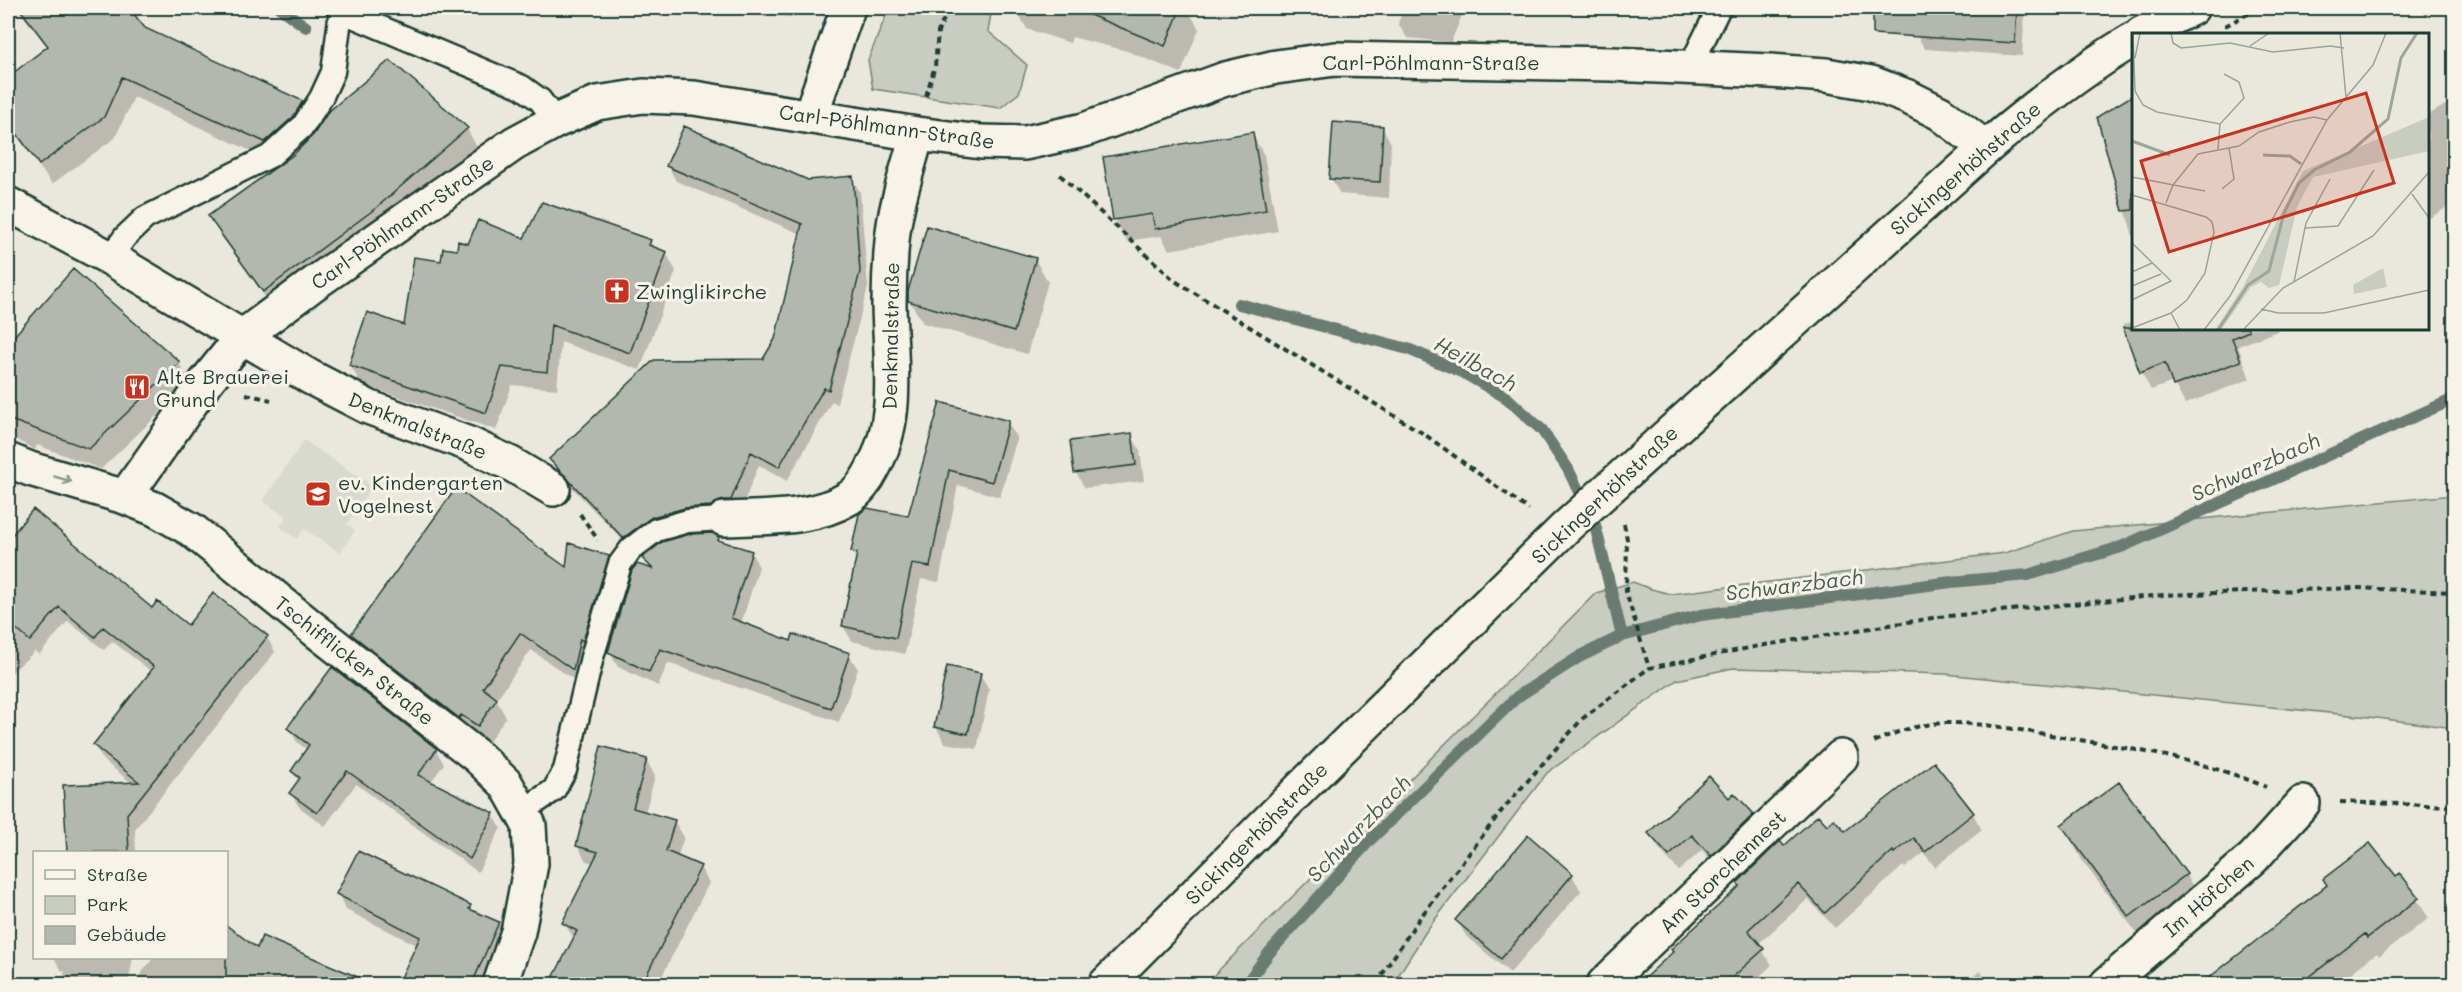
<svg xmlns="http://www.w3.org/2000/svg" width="2462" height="992" font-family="Mali,sans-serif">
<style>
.built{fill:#d9dacf}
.green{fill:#c8ccc1;stroke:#74847a;stroke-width:1.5}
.shadow{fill:#0003}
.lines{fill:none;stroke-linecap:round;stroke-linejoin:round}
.stream{stroke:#6a7c72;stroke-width:12}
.building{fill:#b2b8ae;stroke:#1f3d34;stroke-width:1.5}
.service-casing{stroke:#1f3d34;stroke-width:27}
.minor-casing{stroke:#1f3d34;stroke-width:38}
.secondary-casing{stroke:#1f3d34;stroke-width:38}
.path{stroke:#1f3d34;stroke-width:4;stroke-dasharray:6 4.5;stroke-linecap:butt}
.service{stroke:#f7f3e8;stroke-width:22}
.minor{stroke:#f7f3e8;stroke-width:33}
.secondary{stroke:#f7f3e8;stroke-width:33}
.oneway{stroke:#8b988e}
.labels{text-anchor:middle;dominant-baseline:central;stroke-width:6;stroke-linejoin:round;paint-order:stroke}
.street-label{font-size:20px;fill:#1f3d34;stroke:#f7f3e8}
.poi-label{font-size:20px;fill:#1f3d34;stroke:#f7f3e8;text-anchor:start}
.water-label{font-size:21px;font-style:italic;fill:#445c53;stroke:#f7f3e8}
.inset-river{fill:none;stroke:#9ca69c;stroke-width:3}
.inset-road{fill:none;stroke:#99a499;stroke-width:1.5}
.view{fill:#c8321e;fill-opacity:0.15;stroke:#c8321e;stroke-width:3}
.inset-edge{fill:none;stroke:#1f3d34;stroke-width:3}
</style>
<rect width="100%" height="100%" fill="#eae8dd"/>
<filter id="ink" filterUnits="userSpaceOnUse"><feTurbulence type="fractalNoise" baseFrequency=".0167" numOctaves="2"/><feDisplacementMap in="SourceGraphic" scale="12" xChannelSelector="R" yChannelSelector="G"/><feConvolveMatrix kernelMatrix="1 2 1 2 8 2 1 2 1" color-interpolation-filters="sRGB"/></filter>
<g filter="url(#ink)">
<!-- built -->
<path class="built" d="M304,440L372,486L347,524L355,530L340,553L304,529L297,539L280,527L286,517L263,501Z"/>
<!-- green -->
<path class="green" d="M889,8H992L988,31L1027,65L1019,93L1000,108L873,89L868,60Z
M2454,495V728L2369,717L1945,674L1733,668L1677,680L1547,773L1427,930L1393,984H1205L1596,593L1633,582L1651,589L1671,594L2005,553L2073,531Z"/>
<!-- shadow -->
<path class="shadow" d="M17,8H127L144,29L302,102L314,122L277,163L134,97L115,138L52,184L8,124V79L48,48Z
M743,8H795L793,18Z
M1015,8H1187L1199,29L1181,73L1127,51L1072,37L1070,43L1027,29Z
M1404,8H1465L1451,42L1407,38L1398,23Z
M1919,8H2025L2022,56L1925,49L1917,36Z
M2134,96V240L2099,118Z
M2454,100V203L2428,219V115Z
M1382,127L1391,143L1389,198L1340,194L1331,178Z
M467,129L479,151L277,313L223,239L210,217Z
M1252,134L1264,155L1278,231L1169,250L1161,236L1127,241L1115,220L1104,158Z
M668,166L808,181L852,178L860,192L868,287L837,404L832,401L787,481L759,465L739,514L693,522L633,551L559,474L551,460L764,361L776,340L801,234L676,181Z
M525,240L650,241L654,248L666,253L676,271L640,370L561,342L557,389L512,385L496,430L361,384L350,365L406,327L442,263L469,246Z
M8,250L15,263L8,287Z
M1035,259L1048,282L1027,354L923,323L909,300Z
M73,271L179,363L190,384L101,469L37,445L35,450L8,435V346Z
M2134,321V328H2285L2238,346L2250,379L2185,404L2173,382L2151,390L2141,372L2123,325Z
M941,404L1008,423L1017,438L1000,497L958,485L939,582L921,579L905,654L852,641L843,626L858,559L853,551L909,517Z
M1131,435L1140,450L1144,481L1085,488L1076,473Z
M33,511L152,610L188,627L267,637L275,652L135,829L136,852H68L65,786L133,784L103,760L94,745L152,672L112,641L104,650L68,621L39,655L35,651L8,676V542Z
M718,538L721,542L751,552L759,567L741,624L792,642L849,655L858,669L839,722L668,663L658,686L618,667L609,652L651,570L644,558Z
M608,557L618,575L583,686L531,650L496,700L506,717L488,743L472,731L469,735L363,652L353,634Z
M980,674L989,690L977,749L945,743L936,727Z
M289,728L436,750L444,764L430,783L493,814L501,828L478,872L356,784L325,826L299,807L291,793L299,782L292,771L307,750L297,742Z
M646,760L655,776L645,813L674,821L684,837L677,858L700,867L709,883L658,984H552L575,940L564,923L594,863L586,861L577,845Z
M2119,785L2186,875L2207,911L2151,952L2083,862L2063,826Z
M1734,795L1753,815L1762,831L1721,871L1702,850L1679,871L1659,849L1650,833L1729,800Z
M1973,814L1982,830L1935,867L1924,853L1905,868L1903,866L1835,928L1808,899L1758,944L1772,965L1751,984H1640L1784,848L1827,827L1845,833Z
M1529,837L1572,875L1581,891L1510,973L1466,936L1457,920Z
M2400,875L2429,918L2379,956L2377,953L2336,984H2203L2328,885L2395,878Z
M338,894L470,907L474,913L498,923L507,938L487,984H400L417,945L346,910Z
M263,938L370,984L134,983L153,958H226L257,950Z
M54,958H133L128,984L119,980L118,984H62L65,971H62Z
M1980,971L1991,984H1963Z"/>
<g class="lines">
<!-- stream -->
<path class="stream" d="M280,8L306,27
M1239,304L1408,349L1464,373L1507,398L1542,430L1568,469L1595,525L1622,636
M1246,984L1269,953L1369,841L1517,697L1579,657L1622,636L1701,615L1951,582L2028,575L2121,547L2454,399"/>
</g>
<!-- building -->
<path class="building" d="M19,8H129L145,28L303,101L293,117L265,142L122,77L104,117L39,165L8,121V77L48,46Z
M1073,8H1181L1165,46Z
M1873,8H2017L2015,43L1873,34Z
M390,60L468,128L376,208L263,292L208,216L293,155L314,134L328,112Z
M2133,95V210L2123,211L2097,117Z
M1333,122L1383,126L1380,182L1329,179Z
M684,126L808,180L853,176L860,272L829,390L824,388L779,467L751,452L731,500H723L711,506L685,508L652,517L623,538L549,459L654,360L763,359L775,339L802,224L666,166Z
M1253,132L1266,210L1155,229L1152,214L1113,220L1103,157Z
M542,202L651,240L649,245L667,252L630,353L551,325L547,372L502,367L486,413L349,365L367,312L404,325L414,257L441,261L443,248L457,250L458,241L468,244L478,220L524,238Z
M927,226L1036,258L1014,332L908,301V291Z
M73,269L180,362L89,449L8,419V343Z
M2123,328H2248L2249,331L2232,338L2241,361L2173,386L2165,363L2140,373Z
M940,402L1009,421L992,482L949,470L930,567L912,564L896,638L842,626L857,553L851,552L859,514L867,508L908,516Z
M1132,433L1136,465L1074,473L1070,441Z
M456,488L566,567L569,543L609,556L583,641L580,639L573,670L520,633L483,688L497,699L478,726L461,715L459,718L351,634Z
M33,509L152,608L157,601L188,625L213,593L268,636L127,814L129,852H67L63,785L139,782L93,745L154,667L103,627L95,637L59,607L30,641L8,622V540Z
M713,533L719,537L718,540L752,551L731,618L791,641L793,634L850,653L831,708L660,649L649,672L608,652L632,570L637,564L653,569L642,558L662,542L690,534Z
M947,666L981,673L968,734L934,727Z
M332,667L437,749L418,775L494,813L470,859L347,771L317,813L289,793L300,778L291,771L309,745L287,728Z
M601,746L647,759L633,808L675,820L666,851L701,866L642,984H550L577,931L562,923L598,852L576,846Z
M1934,762L1974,813L1925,852L1914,838L1894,853L1893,851L1825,913L1798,884L1748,930L1764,949L1725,984H1638L1673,952L1671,949L1740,886L1737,883L1780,841L1784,846L1818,815L1827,825L1834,819L1845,831Z
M1709,776L1729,798L1734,793L1754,814L1711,856L1692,835L1669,856L1648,833Z
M2119,782L2187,874L2129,917L2061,825Z
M1528,835L1573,874L1501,959L1455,920Z
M2370,843L2396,876L2400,873L2419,898L2367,938L2365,934L2300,984H2201L2327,885L2323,879Z
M358,851L471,905L469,909L499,922L472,984H398L420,937L336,894Z
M226,925L257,948L262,936L374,984H226Z"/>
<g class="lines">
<defs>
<path id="service" d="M338,8L341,11L522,87L540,100L556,121
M1689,69L1719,8
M110,258L125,237L145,218L270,156L303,126L321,98L333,72L341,11
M523,811L554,790L565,770L592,657L620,564L631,549L656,530L688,521L724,519"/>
<path id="minor" d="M810,117L848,8
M8,204L110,258L310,377L368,407L469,444L511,464L553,489
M8,460L30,469L125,497L155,509L192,530L310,626L478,757L506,784L529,825L531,864L518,932L500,984
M125,497L205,383L242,337L312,285L515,143L556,121L597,103L643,96L694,98L917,134L981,142L1025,143L1084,130L1225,79L1276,67L1335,59L1612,64L1770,71L1826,75L1871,83L1908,97L1940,113L1986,148
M724,519C764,517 813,520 849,498C858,492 867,480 872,470C901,419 890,361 889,305C889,284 890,262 892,241C895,205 908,169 917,134
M1604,984L1841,757
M2107,984L2253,858L2303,803"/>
<path id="secondary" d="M2141,34L2192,8
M1106,984L1305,784L1566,527L1986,148C2033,108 2080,71 2134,39"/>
</defs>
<!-- service casing -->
<use href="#service" class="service-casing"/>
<!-- minor casing -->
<use href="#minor" class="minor-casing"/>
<!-- secondary casing -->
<use href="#secondary" class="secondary-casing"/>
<!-- path -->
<path class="path" d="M2225,26L2259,8
M926,96L935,66L938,32L949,8
M1060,175L1175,281L1424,434L1529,510
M246,394L271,400
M580,514L598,540
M1624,524L1627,539L1626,592L1649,668
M1874,742C1897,731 1922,723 1949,723C1986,723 2025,731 2062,737C2132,749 2201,759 2266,787
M2340,802L2454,806
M1376,984L1416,923L1503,809L1582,719L1649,668L1759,646L1939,617L2163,595L2355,588L2454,592"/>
<!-- service -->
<use href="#service" class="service"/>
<!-- minor -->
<use href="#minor" class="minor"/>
<!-- secondary -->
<use href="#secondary" class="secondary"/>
</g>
<!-- one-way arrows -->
<defs><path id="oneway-shaft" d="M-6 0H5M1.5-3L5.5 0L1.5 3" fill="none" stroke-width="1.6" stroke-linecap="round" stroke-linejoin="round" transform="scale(1.5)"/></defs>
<use class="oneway" href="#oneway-shaft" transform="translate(63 479) rotate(16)"/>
</g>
<!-- icons -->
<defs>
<symbol id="church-square" viewBox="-11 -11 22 22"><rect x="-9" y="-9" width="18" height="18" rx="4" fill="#c8321e" stroke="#f7f3e8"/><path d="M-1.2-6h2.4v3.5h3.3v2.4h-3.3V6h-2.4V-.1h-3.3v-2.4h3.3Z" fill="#fff"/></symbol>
<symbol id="restaurant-square" viewBox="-11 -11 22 22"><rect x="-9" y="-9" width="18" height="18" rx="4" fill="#c8321e" stroke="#f7f3e8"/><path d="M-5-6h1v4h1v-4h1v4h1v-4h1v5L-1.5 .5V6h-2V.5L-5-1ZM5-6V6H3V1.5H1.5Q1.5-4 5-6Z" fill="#fff"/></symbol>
<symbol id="school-square" viewBox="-11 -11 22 22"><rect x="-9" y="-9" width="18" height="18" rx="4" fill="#c8321e" stroke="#f7f3e8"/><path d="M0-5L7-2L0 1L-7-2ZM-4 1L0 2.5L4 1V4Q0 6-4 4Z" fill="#fff"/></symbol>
</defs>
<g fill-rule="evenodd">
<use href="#church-square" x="602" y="276" width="30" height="30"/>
<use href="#restaurant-square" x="122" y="372" width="30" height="30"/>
<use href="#school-square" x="303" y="479" width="30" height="30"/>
</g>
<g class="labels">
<!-- street labels -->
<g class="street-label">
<text x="1431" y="62">Carl-Pöhlmann-Straße</text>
<text transform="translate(887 126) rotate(8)">Carl-Pöhlmann-Straße</text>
<text transform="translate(1965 168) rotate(-41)">Sickingerhöhstraße</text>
<text transform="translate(402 222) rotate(-35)">Carl-Pöhlmann-Straße</text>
<text transform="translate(890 336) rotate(-89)">Denkmalstraße</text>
<text transform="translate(418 425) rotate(22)">Denkmalstraße</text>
<text transform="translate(1604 494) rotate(-43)">Sickingerhöhstraße</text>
<text transform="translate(355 660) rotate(38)">Tschifflicker Straße</text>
<text transform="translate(1256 833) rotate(-45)">Sickingerhöhstraße</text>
<text transform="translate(1722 871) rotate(-44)">Am Storchennest</text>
<text transform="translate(2208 896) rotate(-41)">Im Höfchen</text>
</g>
<!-- poi labels -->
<g class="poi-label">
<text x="636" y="291">Zwinglikirche</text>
<text x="156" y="376">Alte Brauerei<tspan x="156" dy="23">Grund</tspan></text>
<text x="338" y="482">ev. Kindergarten<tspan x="338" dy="23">Vogelnest</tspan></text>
</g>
<!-- water labels -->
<g class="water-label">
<text transform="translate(1476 363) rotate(29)">Heilbach</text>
<text transform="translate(2255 466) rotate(-24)">Schwarzbach</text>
<text transform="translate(1794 584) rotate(-7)">Schwarzbach</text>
<text transform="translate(1358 828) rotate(-46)">Schwarzbach</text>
</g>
</g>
<!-- overview -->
<g transform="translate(2132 33)">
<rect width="297" height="297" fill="#eae8dd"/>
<path d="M297,84V118L181,144L165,174L147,252L137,255L129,249L119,254L89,297H83L111,254L171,138ZM251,235L255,254L222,261L221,252Z" fill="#c8ccc1"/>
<path class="inset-river" d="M0,108L38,122M131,122L158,123L169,131M86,297L116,252L137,238L152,180L167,150L182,137L218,119L256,86L269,25L285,0"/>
<path class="inset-road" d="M1,0L3,58L11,72L25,79L88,91M39,0L41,10L49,15L98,10L141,19L198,13L212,15M208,0L214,64M118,13L137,0M3,25L8,0M88,91L112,65L107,49L92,41M86,116L88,91M0,144L73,158M90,156L102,146L97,115M280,161L297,185M0,162L74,184L80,189L82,199L73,240L55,267L39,280L0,295M34,170L41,152L66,121L107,113L127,99L158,89L182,84L195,87M173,195L206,193L242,137M0,210L39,248L0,267M0,239L20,230M162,249L174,190L198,146M0,253L29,241M129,276L146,280H192L297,257M39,280L48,297M72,297L98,263L195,87L241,32L254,0M111,297L151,255L241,203L297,139"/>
<path class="view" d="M234,60L262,150L37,219L9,128Z"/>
<rect width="297" height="297" class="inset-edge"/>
</g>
<!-- margin -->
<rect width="2462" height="992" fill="none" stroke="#f7f3e8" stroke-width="30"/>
<rect x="15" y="15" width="2432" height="962" fill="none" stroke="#1f3d34" stroke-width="2" filter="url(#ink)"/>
<!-- legend -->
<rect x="33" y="851" width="195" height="108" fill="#f7f3e8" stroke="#a1aaa0" stroke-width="1.5"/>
<rect x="45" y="870" width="30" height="9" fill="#f7f3e8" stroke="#a1aaa0" stroke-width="1.5"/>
<text x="87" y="881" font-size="18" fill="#1f3d34">Straße</text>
<rect x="45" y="896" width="30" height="18" fill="#c8ccc1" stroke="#a1aaa0" stroke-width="1.5"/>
<text x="87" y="911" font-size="18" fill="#1f3d34">Park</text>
<rect x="45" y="926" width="30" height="18" fill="#b2b8ae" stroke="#a1aaa0" stroke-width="1.5"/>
<text x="87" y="941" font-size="18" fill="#1f3d34">Gebäude</text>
</svg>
